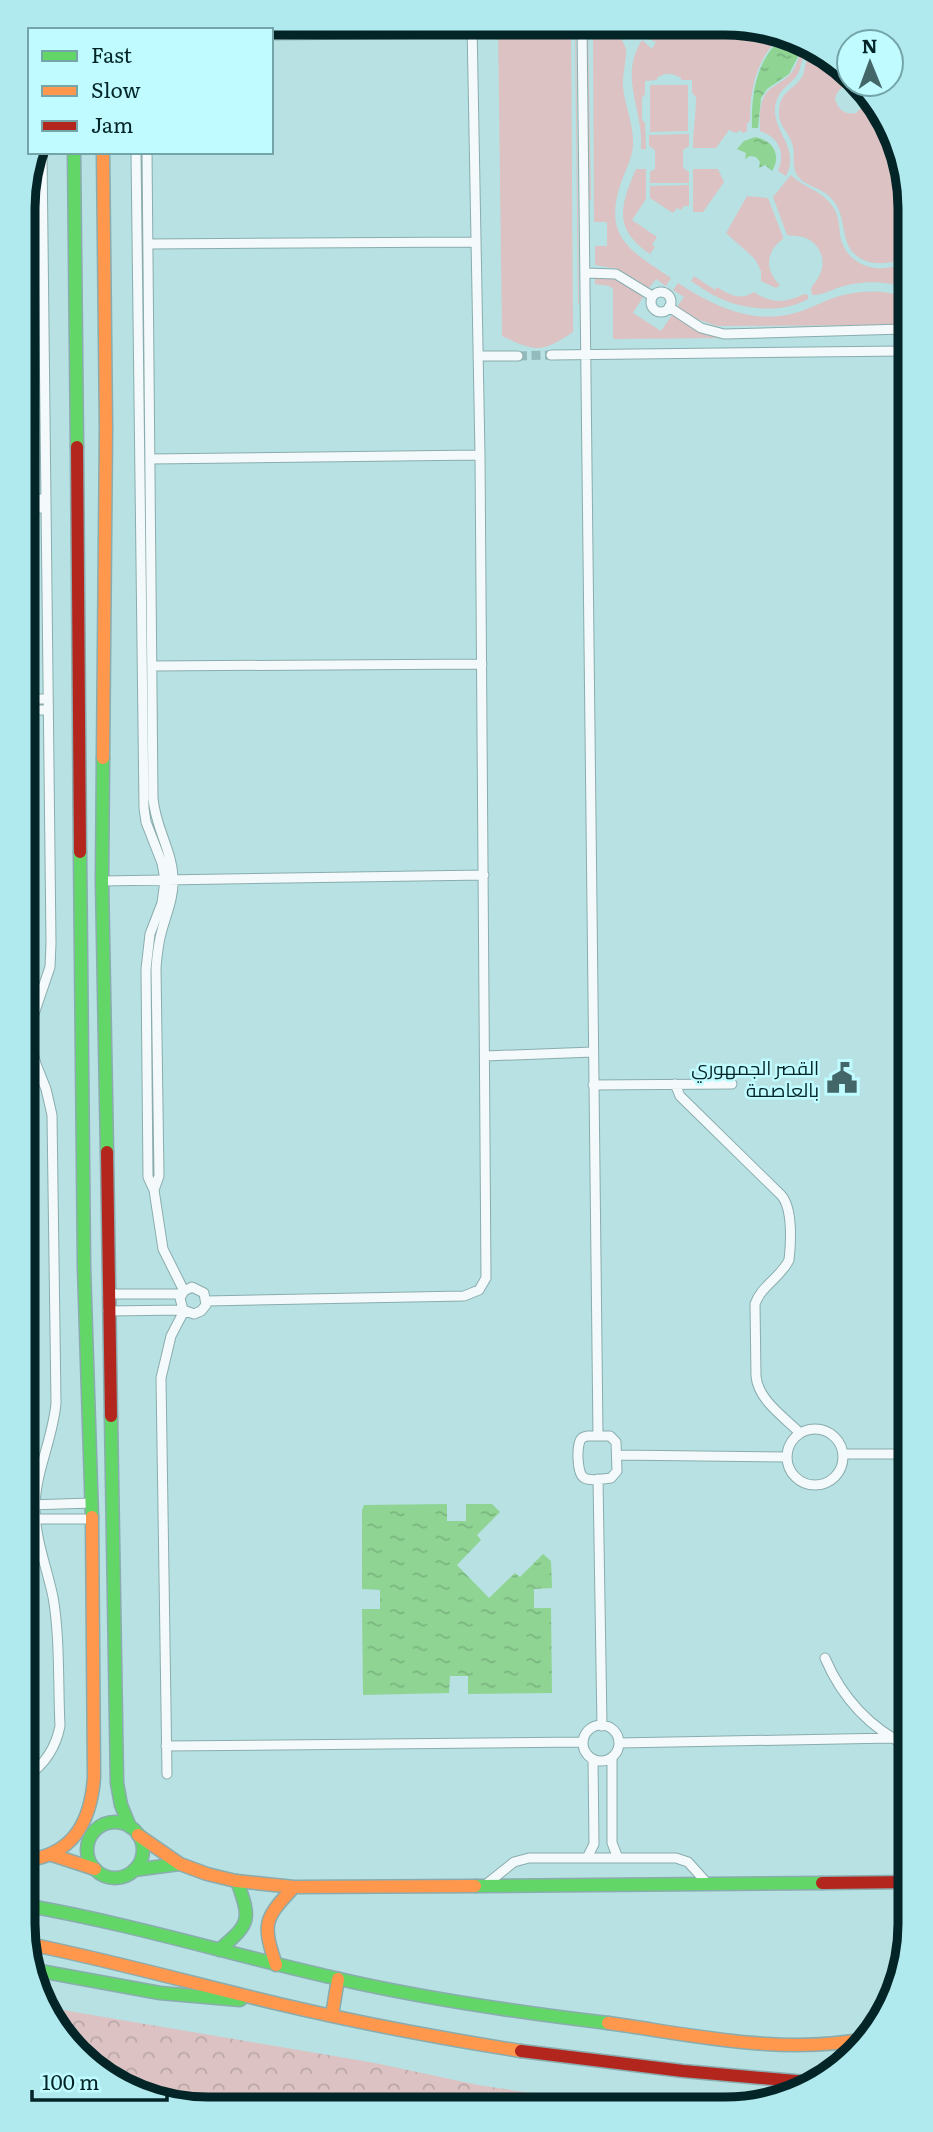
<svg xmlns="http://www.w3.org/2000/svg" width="933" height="2132" font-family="Literata,Cairo,serif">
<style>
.grass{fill:#dcc2c2}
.park{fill:url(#park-crowns)}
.water{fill:url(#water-ripples)}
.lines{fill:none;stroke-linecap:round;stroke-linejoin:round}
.street-tunnel{stroke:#93bbbd;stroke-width:9;stroke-dasharray:9 4.5;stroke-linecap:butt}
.street-casing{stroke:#8aacae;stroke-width:11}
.fast-casing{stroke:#8aacae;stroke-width:15}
.slow-casing{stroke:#8aacae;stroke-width:15}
.jam-casing{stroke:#8aacae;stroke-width:15}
.street{stroke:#f4fafb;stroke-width:9}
.fast{stroke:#63d668;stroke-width:12}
.slow{stroke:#ff974d;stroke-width:12}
.jam{stroke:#b3261e;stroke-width:12}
.labels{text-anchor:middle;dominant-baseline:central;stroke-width:5;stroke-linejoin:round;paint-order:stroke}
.poi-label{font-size:19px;fill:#042527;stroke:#bffbff;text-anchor:end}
.rim{fill:none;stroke:#042527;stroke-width:9}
</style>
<defs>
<pattern id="park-crowns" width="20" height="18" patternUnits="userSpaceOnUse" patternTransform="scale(1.75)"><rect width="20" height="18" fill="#dcc2c2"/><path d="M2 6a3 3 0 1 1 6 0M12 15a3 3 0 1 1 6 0" fill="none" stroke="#bba7a7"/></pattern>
<pattern id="water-ripples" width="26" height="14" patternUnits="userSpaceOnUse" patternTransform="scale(1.75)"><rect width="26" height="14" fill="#8fd493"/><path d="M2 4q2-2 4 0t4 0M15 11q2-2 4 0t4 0" fill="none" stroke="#7ab67f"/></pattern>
</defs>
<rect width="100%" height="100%" fill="#b7e1e3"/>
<!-- grass -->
<path class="grass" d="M498,25H571L573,332C542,353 535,352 502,336Z
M575,25H576L579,304H578Z
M586,25H588L591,200H588Z
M593,25H615C617,34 624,41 626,50C627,57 622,76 623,87C625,107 634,125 633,145C632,160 624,173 620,186C603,239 633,252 671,278L666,286L656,279L649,288L618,269L595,265V246H607V222H594Z
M655,26H761L782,36C756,57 750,90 750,121L747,124V131L743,133L740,130L736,133L729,130L716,148H693C693,130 696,115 696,97L692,93V80H681V78C672,73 666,72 657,78V80L645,81V94L642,98V120L645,123L646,149H641C644,109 618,78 642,40L652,49L656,42L644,37Z
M804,48L811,51C797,59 804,68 795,78C790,84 784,87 780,93C761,126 803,143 786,176L778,171C786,153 779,137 760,131C760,117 758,99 770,89C778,83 786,80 792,72C798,64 798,55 804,48Z
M816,53L848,69L849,84L858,85C847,85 838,86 835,99C838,110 845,115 856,113L863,106L865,96L904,159V262C887,261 873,268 857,256C840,243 847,220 835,203C825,187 804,187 797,175C791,166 796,153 792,143C788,131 777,125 779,109C781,90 796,89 803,75C805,70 805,64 807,59Z
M650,85H688V131L650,132Z
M689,134V146L683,150V168L689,172V183H650V172L655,169V150L649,146V135Z
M636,169H646V199L632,220L657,237L652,245L655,247L650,254C613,229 620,206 636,169Z
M693,169H718L724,182L703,212H693Z
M791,175C804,188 820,190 830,203C838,212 839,223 840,234C842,253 858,267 877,268C886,269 895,266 904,266V287C885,281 863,281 844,286C834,288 822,296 812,295L811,288C814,284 818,279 820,274C827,259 819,242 803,237C798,236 792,236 787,235L773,197Z
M689,185V206H684L681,210L677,208L673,213L650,198V186Z
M747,196L768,198L783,237V239C766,251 764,270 780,285L776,288L761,281V271L755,259L726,233Z
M694,276L715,290L717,287C730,295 740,301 754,292C771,304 786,303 804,294L808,295V299C782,314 741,310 715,296C707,292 699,286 691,281Z
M595,277L616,278L643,297L633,313L661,331L672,315L691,327L724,338L614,339L613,338V289L609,286L595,284Z
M678,283C714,306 751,325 795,313C807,310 818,304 830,299C855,290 879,289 904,296V325L717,326L696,319L677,307L684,297L673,290Z"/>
<!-- park -->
<path class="park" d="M51,2008L375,2063L478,2085L572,2099L622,2104L172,2106L85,2063Z"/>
<!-- water -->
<path class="water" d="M783,37L803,47L789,74L767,89L761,98L758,128H752C751,94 756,60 783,37Z
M755,137C773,140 782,155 772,171L765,165L759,168L760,162L756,157L750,156L745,159L746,153L737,149L744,141Z
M447,1504V1521H466V1504H492L500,1512L477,1535L481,1540L457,1565L489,1598L515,1573L520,1577L543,1554L551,1561L552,1588L534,1589V1608H551L552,1693L468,1694V1676H450L449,1693L363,1695L362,1609H380V1590L362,1589V1510L364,1505Z"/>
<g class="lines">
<!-- street-tunnel -->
<path class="street-tunnel" d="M518,356L551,355"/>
<defs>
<path id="street" d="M582,25L598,1436
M271,35L472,33
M136,152L144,808L146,822L162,863L165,880L162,903L150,934L146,969L148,1177L154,1190L163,1249L184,1291
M147,152L153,798C155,827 172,850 173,877C174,897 167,912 162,930C158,943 157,955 156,968L159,1176L154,1190
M29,175H42
M25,188H42
M148,244L476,242
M585,273L616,274L652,296
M651 302a10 10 0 1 1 20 0a10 10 0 1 1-20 0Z
M669,307L701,328L724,334L904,329
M551,355L904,351
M478,356H518
M150,459L480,455
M24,499H46
M24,508H46
M152,666L482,664
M25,699H48
M25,710H48
M102,881L484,875
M485,1056L593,1052
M675,1084L680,1096L781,1195C793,1208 791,1243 789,1260C781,1277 761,1286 755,1304L756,1376C758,1400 784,1417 800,1433
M593,1085L732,1084
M108,1294H181
M206,1301L464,1296L479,1290L486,1278L480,455L472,24
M108,1311L183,1310L194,1314L201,1311L206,1305L204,1293L192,1287L184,1291L180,1298L183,1310
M787 1457a28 28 0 1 1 56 0a28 28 0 1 1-56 0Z
M587,1436H610L616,1442L617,1471L611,1478C603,1479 589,1482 583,1477C577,1472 576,1443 582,1438C583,1437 585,1437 587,1436Z
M843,1454H908
M617,1455L787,1457
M598,1479L602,1726
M28,1505L92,1503
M28,1519H91
M825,1658C842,1698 870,1728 909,1747
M583 1743a18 18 0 1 1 36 0a18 18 0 1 1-36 0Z
M619,1743L892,1738
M166,1746L583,1742
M612,1758V1843L618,1858
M167,1774L161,1378L171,1336L184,1311
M28,1776C46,1763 56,1747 60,1726C58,1686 60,1636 53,1597C47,1568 35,1539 35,1508C35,1472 53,1439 56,1403L52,1115L46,1089L36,1064L30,1042L33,1017L50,967L51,943L42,152
M587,1858L594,1844L593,1759
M484,1886L514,1862L529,1858H676L688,1862L707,1883"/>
<path id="fast" d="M74,152L77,447
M103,758L102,881L107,1152
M80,852L84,1268L92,1517
M111,1416L117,1783L121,1805L130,1827
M87 1850a28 28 0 1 1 56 0a28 28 0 1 1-56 0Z
M134,1870L179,1864
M475,1886L822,1883
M29,1906C132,1924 232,1955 335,1978C425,1999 516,2012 608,2023
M219,1950C251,1923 251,1920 237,1881
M29,1969L160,1993L240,2000"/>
<path id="slow" d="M103,152L106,428L103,758
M138,1835L180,1864L207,1874L236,1881L294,1887L475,1886
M52,1855L95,1869
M29,1860C75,1853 91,1820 94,1777L92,1517
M29,1944C113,1961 195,1984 279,2004C359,2023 439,2038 521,2051
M276,1965C262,1923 264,1919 294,1887
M332,2015L338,1979
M608,2023C694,2035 784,2056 870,2038"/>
<path id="jam" d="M77,447L80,852
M107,1152L111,1416
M822,1883L910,1882
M521,2051L683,2071L807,2082"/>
</defs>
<!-- street casing -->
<use href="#street" class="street-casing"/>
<!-- fast casing -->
<use href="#fast" class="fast-casing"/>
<!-- slow casing -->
<use href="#slow" class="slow-casing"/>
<!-- jam casing -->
<use href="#jam" class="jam-casing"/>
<!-- street -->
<use href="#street" class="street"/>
<!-- fast -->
<use href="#fast" class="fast"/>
<!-- slow -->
<use href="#slow" class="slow"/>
<!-- jam -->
<use href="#jam" class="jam"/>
</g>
<!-- icons -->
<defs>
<symbol id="civic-bare" viewBox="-9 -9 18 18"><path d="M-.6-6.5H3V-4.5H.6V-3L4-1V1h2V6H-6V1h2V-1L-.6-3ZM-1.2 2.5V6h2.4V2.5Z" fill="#436769" stroke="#bffbff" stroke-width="2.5" paint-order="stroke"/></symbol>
</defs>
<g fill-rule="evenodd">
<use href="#civic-bare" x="820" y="1056" width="44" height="44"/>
</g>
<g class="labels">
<!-- poi labels -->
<g class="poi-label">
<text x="819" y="1067">القصر الجمهوري<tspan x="819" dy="22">بالعاصمة</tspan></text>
</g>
</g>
<!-- crop -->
<path d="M0 0H933V2132H0ZM208 35H725A173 173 0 0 1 898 208V1924A173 173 0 0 1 725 2097H208A173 173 0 0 1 35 1924V208A173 173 0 0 1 208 35Z" fill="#b0eaee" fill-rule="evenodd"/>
<path class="rim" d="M208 35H725A173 173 0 0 1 898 208V1924A173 173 0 0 1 725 2097H208A173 173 0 0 1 35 1924V208A173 173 0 0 1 208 35Z"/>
<!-- legend -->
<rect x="28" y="28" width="245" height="126" fill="#bffbff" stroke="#74a5a9" stroke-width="2"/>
<rect x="42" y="51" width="35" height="10" fill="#63d668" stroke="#74a5a9" stroke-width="2"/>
<text x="91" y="63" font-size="21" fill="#042527">Fast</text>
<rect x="42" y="86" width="35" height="10" fill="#ff974d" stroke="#74a5a9" stroke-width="2"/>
<text x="91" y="98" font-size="21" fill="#042527">Slow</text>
<rect x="42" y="121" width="35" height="10" fill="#b3261e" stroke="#74a5a9" stroke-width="2"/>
<text x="91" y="133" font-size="21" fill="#042527">Jam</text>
<!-- north arrow -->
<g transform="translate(870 63) rotate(359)"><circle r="33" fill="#bffbff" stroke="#74a5a9" stroke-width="2"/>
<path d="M0-5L12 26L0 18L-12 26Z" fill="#436769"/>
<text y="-10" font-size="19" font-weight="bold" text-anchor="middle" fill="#042527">N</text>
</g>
<!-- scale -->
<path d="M32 2090v10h135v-10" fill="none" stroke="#042527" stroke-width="3.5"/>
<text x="42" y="2090" font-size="21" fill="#042527" stroke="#bffbff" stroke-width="5" paint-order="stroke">100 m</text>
</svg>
